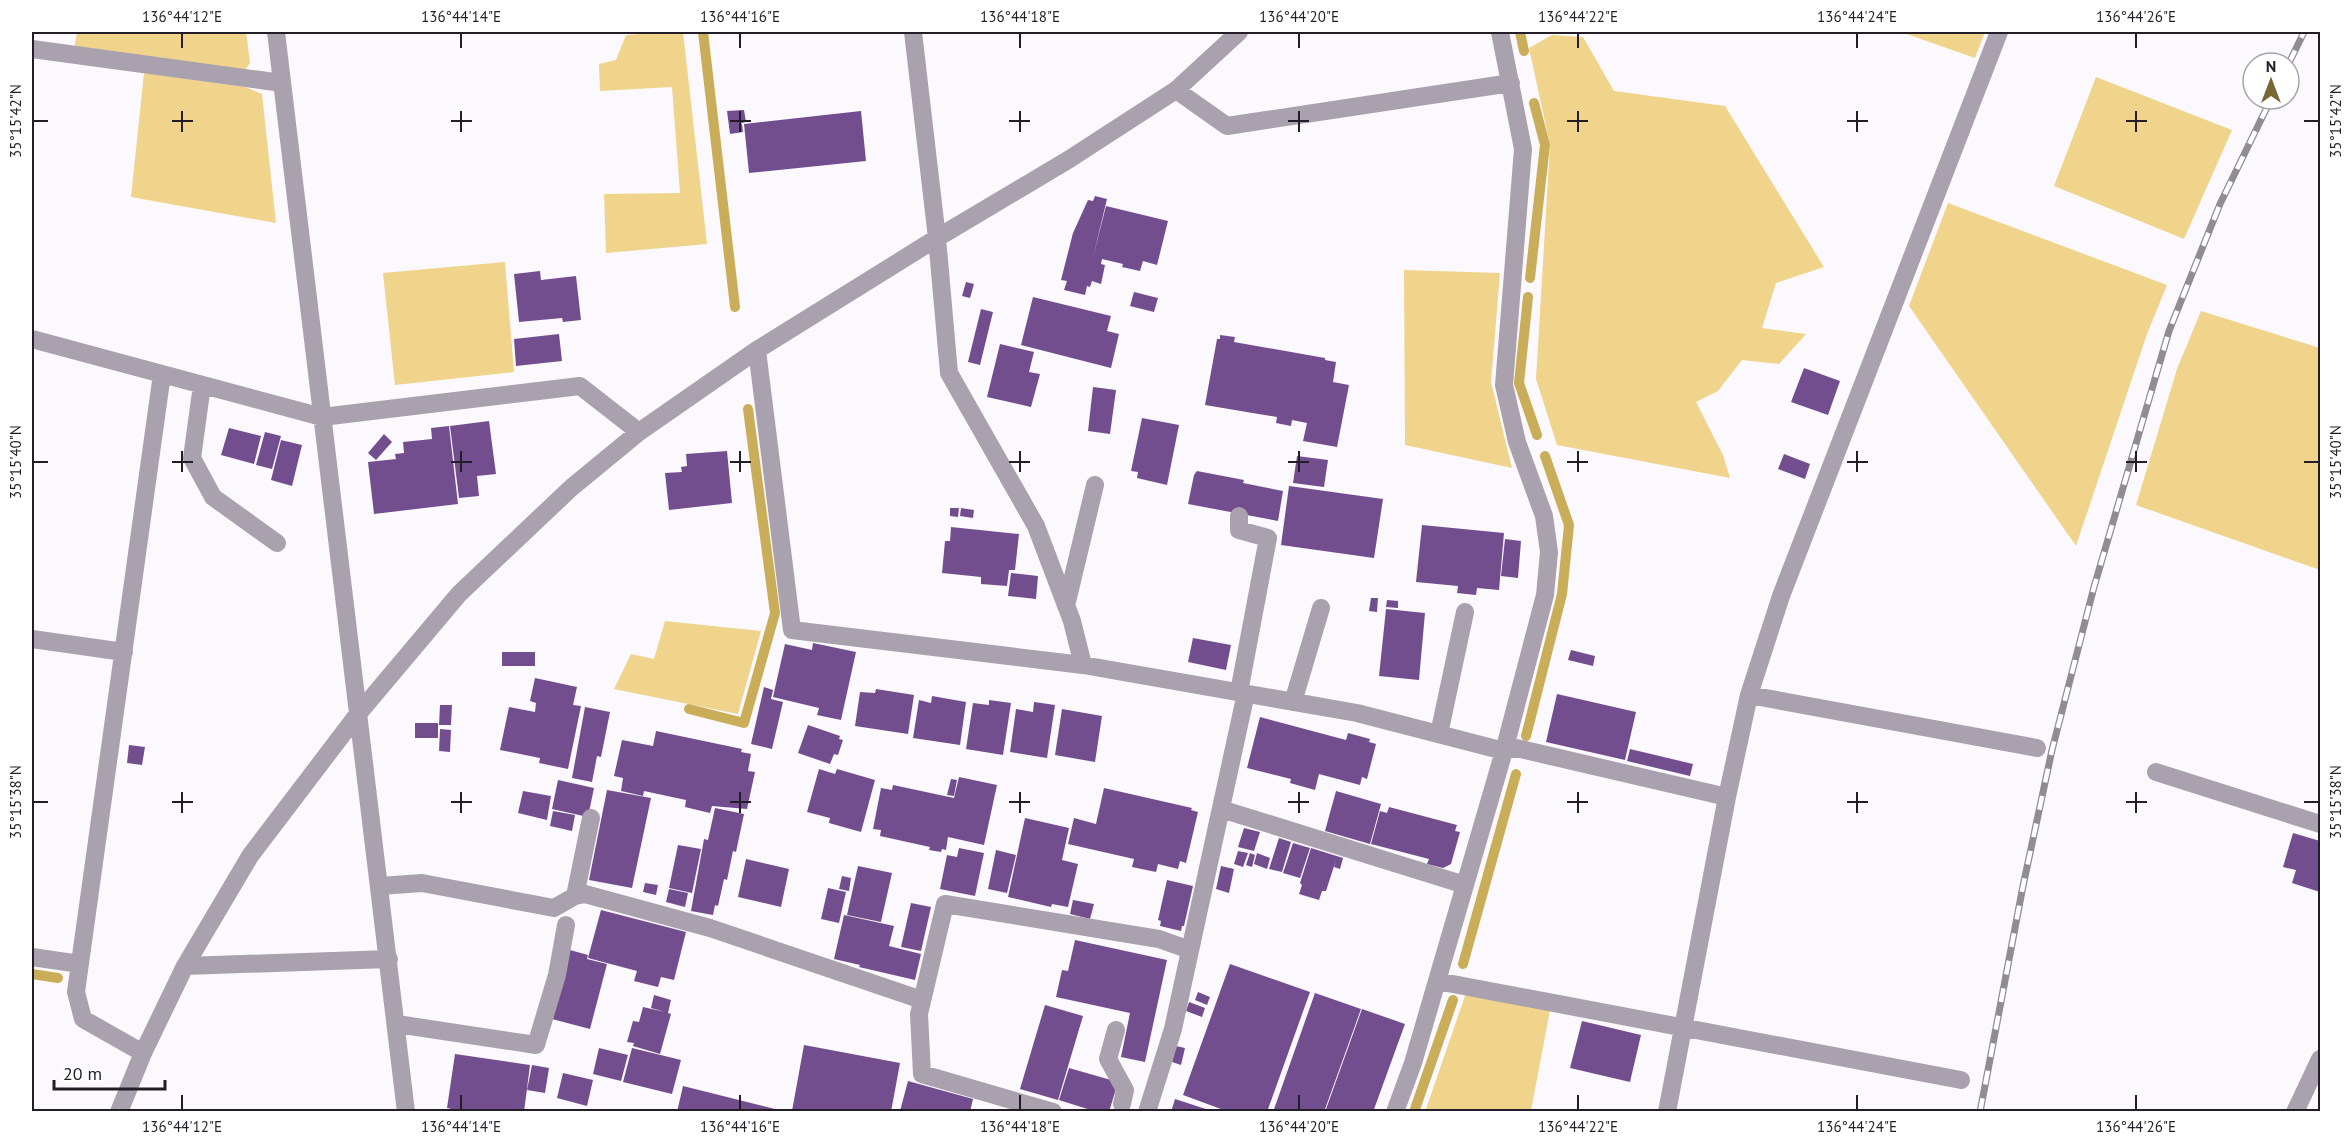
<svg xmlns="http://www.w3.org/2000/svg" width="2352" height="1143" font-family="'PT Sans',sans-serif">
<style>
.green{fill:#f0d48b}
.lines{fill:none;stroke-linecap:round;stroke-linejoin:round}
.stream{stroke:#caad59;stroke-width:10}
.building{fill:#734e8f}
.minor{stroke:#a9a2ae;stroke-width:18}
.rail-casing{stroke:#908c93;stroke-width:7}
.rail{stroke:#fff;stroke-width:4.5;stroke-dasharray:14;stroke-linecap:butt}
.ticks{fill:none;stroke:#221d27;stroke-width:2}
.neatline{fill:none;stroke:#221d27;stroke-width:2}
.ticks-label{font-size:15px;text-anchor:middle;fill:#221d27}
</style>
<rect width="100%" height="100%" fill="#fcf9fe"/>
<!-- green -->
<path class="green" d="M77,32H246L250,63L243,73L74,50Z
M667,32H683L707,244L606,253L604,194L680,193L672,87L600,91L599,64L616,60L626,35Z
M1901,32H1985L1975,58Z
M1552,35L1583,37L1614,91L1725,106L1824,267L1776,283L1762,328L1806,334L1779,364L1742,360L1718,391L1696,402L1723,455L1730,478L1557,445L1536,379L1550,145L1529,48Z
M144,73L245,87L262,94L276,223L131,197Z
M2096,77L2232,130L2184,239L2054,186Z
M1948,203L2167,285L2147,334L2076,546L1909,306Z
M505,262L514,372L395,385L383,273Z
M1404,270L1500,273L1491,382L1512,468L1405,445Z
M2201,311L2320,348V570L2136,505L2177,369Z
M665,621L761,631L738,714L614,689L631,654L654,659Z
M1466,993L1550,1010L1531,1111L1425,1112Z"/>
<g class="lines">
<!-- stream -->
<path class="stream" d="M703,32L735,307
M1520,32L1524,51
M1530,278L1545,145L1534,103
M1528,297L1519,383L1537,435
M689,709L744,723L775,613L748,409
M1526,736L1562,594L1569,525L1545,456
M1463,964L1516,774
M32,974L58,978
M1414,1112L1453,1000"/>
</g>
<!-- building -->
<path class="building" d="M744,110L746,122L738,124H742L743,132L730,134L727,111Z
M861,111L866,161L749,173L744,124Z
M1095,196L1107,199L1093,257L1106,206L1168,221L1157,265L1143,261L1140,271L1122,267L1123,264L1102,259L1101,264L1105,265L1101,284L1092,281L1090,287L1087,286L1085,295L1064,290L1067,281L1061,280L1073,233L1088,200L1093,201Z
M540,271L541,280L576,276L581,320L563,322L562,318L519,322L514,274Z
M966,282L974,284L970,298L962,296Z
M1134,292L1158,298L1154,312L1130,306Z
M1033,297L1111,316L1107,331L1119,334L1111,368L1021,345Z
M981,309L993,312L980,365L968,362Z
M559,334L562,361L516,366L514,339Z
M1220,335L1235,337L1234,342L1325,358V360L1336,362L1333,382L1349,385L1337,447L1303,441L1307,423L1292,420L1291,426L1276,423L1277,417L1205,405L1217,339H1220Z
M1000,344L1034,352L1029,372L1040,374L1031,407L987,397Z
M1804,368L1840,381L1828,415L1791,402Z
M1093,387L1116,390L1110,434L1088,431Z
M1142,418L1179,425L1167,485L1137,478L1138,472L1131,471Z
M489,421L496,474L477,476L479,496L459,498L450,426Z
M449,426L458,504L374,514L368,462L396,459L395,454L404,453L403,442L432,439L431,428Z
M229,428L261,436L254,464L221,455Z
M265,432L281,436L272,469L256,465Z
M384,434L392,442L376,460L368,453Z
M281,440L302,445L292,486L271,480Z
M727,451L732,503L669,510L665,473L682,472L681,467L687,466L686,454Z
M1784,454L1810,464L1805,479L1778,469Z
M1297,456L1328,460L1324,487L1293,483Z
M1197,471L1244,480L1243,483L1283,491L1278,521L1188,504L1194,475Z
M1289,486L1383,499L1374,558L1281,545Z
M950,508H959L958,517L950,516Z
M961,508L974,510L973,518L960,516Z
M1422,525L1504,533L1499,590L1477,588L1476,595L1457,593L1458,586L1416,582Z
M951,527L1019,534L1015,570H1009L1007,586L981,584V577L942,573L945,541H950Z
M1505,539L1521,541L1518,578L1501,576Z
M1011,573L1038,576L1036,599L1008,596Z
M1371,598H1378L1377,612L1369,611Z
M1387,600L1398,601V608L1386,607Z
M1386,609L1425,613L1419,680L1379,676Z
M1193,638L1231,645L1226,670L1188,662Z
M813,643L856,652L841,720L817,715L819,708L773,697L785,644L812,650Z
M1571,650L1595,656L1593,666L1568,660Z
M502,652H535V666H502Z
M535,678L577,687L573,705L581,706L568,769L539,763L540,758L500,750L509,707L535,712L536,703L530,701Z
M764,687L773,690L771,699L783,702L772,749L751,744Z
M876,689L914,695L908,734L855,726L860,692L875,693Z
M1557,694L1636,712L1625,760L1546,742Z
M932,696L966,702L960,745L913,738L919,700L931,703Z
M989,700L1011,703L1003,755L966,749L973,703L989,705Z
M1034,702L1055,705L1047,758L1010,752L1016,709L1033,712Z
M440,705H452L451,725H439Z
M585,707L610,712L601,757L597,756L592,782L572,778Z
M1062,709L1102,716L1095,762L1055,755Z
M1260,717L1346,740L1348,733L1370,739L1369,742L1376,744L1367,779L1362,777L1360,785L1319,774L1315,790L1290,783L1291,779L1247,768Z
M415,723H438V738H415Z
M808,725L840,736L839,739L843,740L838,755L834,754L830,764L798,753Z
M440,729L451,730L450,752L439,751Z
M656,731L742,749L741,752L751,754L748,771L755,772L747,809L712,806L710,813L685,807L686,800L644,791L643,796L621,791L623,778L614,776L622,740L653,746Z
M129,745L145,747L142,765L127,763Z
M1630,749L1693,764L1690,776L1627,761Z
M819,769L835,774L837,769L875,780L861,832L829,823L830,818L807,812Z
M959,777L997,785L984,845L948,837L946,850L942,849L941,852L929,850L930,847L880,836L881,830L873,829L881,788L892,790L893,785L954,798Z
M951,779L957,780L954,796L947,795Z
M558,780L594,788L588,817L552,809Z
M1104,788L1192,808L1191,810L1198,812L1186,863L1180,861L1178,869L1158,864L1156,872L1132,867L1134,859L1068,844L1074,818L1096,824Z
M607,790L651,798L632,888L589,880Z
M523,791L551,796L547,820L518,813Z
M1336,791L1381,804L1370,844L1325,831Z
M1389,807L1457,825L1455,831L1460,832L1451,864L1443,868L1427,864L1429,859L1371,844L1380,811L1387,813Z
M715,808L744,814L736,852L733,851L727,880L724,879L718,906L715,905L713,915L691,911L704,839L708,840Z
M553,811L575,815L572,831L550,826Z
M1025,818L1069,828L1062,860L1078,864L1068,907L1052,904L1051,907L1008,897Z
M1244,828L1260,832L1254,851L1238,847Z
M2293,833L2320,841V892L2292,883L2296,870L2283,867Z
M1279,838L1291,842L1282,872L1269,869Z
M1293,843L1310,848L1300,878L1283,873Z
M678,845L701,849L692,893L669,888Z
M959,848L984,853L975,896L940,889L947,855L957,857Z
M1311,848L1343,858L1340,869L1334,867L1336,860L1326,891H1322L1319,900L1299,894L1302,885L1300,883Z
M996,850L1016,855L1007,893L988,889Z
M1238,851L1248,853L1243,867L1234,864Z
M1250,853L1255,855L1252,867L1246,865Z
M1257,853L1270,858L1267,869L1254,864Z
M746,859L789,869L781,907L738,897Z
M858,866L892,873L881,922L847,915Z
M1221,866L1234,869L1229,893L1216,889Z
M842,876L851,878L849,891L839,889Z
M1167,880L1193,886L1184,926H1182L1181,931L1160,926L1161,921L1158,920Z
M645,883L658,885L656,895L643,892Z
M828,888L846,892L839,923L821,919Z
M669,889L688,893L685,907L666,902Z
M1073,900L1094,904L1090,919L1070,914Z
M911,903L931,907L921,951L901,947Z
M601,910L686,932L674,980L661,977L658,987L634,981L637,971L588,958Z
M844,915L894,926L889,946L921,954L915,980L859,967L860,965L834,959Z
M1075,940L1167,960L1145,1062L1121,1057L1130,1013L1056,997L1062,970L1068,971Z
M570,950L588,955L587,959L607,964L590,1029L552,1019Z
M1230,964L1310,992L1267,1112H1229L1183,1095Z
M1198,992L1210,997L1207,1005L1195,1000Z
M1315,993L1361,1009L1324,1112H1273Z
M654,995L671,1000L668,1013L671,1014L660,1054L633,1046L634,1043L627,1042L633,1021L639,1022L643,1007L665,1012L651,1008Z
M1189,1002L1205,1008L1202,1017L1186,1011Z
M1045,1005L1083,1016L1058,1100L1020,1089Z
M1362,1009L1405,1024L1373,1112H1325Z
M1582,1021L1641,1035L1630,1082L1570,1068Z
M804,1045L900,1063L891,1112L792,1111Z
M1176,1046L1185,1048L1181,1065L1172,1062Z
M599,1048L628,1055L621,1081L593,1074Z
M632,1048L681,1060L672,1094L623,1082Z
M455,1054L530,1065L524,1112L500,1109V1112H464L447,1108Z
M532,1065L549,1068L545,1093L527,1090Z
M1069,1068L1118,1082L1109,1112H1097L1059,1100Z
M563,1073L593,1080L587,1106L557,1098Z
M908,1081L973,1099L970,1112L900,1111Z
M683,1086L775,1109V1112H677Z
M1175,1099L1212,1111V1112H1171Z"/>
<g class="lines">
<!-- minor -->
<path class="minor" d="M276,32L406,1112
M913,32L937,238L949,373L1036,526L1072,621L1083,665
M32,49L282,83
M1176,90L1227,126L1511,83
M32,339L322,417L580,386L639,432
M757,350L792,630L1083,665L1357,713L1504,751L1516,748L1727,797
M202,385L192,458L213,497L277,543
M1239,516V530L1268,538L1239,692
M1066,606L1095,485
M32,639L124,652
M1749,695L2037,748
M1293,702L1321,608
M1439,734L1465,612
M2156,772L2320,824
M1221,809L1465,885
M380,886L422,883L554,908L575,896L585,894L710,928L922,1000
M575,896L591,818
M32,957L80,964
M185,966L389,959
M1437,981L1961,1080
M397,1024L536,1045L557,975L566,925
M1116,1030L1108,1059L1125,1090L1122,1104
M143,1053L83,1019L76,992L162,374
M119,1112L143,1053L185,966L250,856L358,714L459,594L571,488L639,432L757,350L937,238L1068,160L1176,90L1239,32
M1053,1112L922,1074L919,1014L945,904L1159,939L1190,950
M1147,1112L1173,1029L1246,693
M1395,1112L1413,1063L1465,885L1504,751L1545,595L1549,552L1544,516L1517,442L1504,385L1523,149L1500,32
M1667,1112L1727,797L1749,695L1781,596L1999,32
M2295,1112L2320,1059"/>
<defs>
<path id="rail" d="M2289,63L2304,32
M1980,1112L2023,886L2052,750L2094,587L2169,331L2220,204L2271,99"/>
</defs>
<!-- rail casing -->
<use href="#rail" class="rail-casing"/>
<!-- rail -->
<use href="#rail" class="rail"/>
</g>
<!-- ticks -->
<path class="ticks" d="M182,33V48M461,33V48M740,33V48M1020,33V48M1299,33V48M1578,33V48M1857,33V48M2136,33V48M182,111V132M461,111V132M740,111V132M1020,111V132M1299,111V132M1578,111V132M1857,111V132M2136,111V132M33,121H48M172,121H193M451,121H472M730,121H751M1009,121H1030M1288,121H1309M1567,121H1588M1847,121H1868M2126,121H2147M2304,121H2319M182,451V472M461,451V472M740,451V472M1020,451V472M1299,451V472M1578,451V472M1857,451V472M2136,451V472M33,462H48M172,462H193M451,462H472M730,462H751M1009,462H1030M1288,462H1309M1567,462H1588M1847,462H1868M2126,462H2147M2304,462H2319M182,792V813M461,792V813M740,792V813M1020,792V813M1299,792V813M1578,792V813M1857,792V813M2136,792V813M33,802H48M172,802H193M451,802H472M730,802H751M1009,802H1030M1288,802H1309M1567,802H1588M1847,802H1868M2126,802H2147M2304,802H2319M182,1095V1110M461,1095V1110M740,1095V1110M1020,1095V1110M1299,1095V1110M1578,1095V1110M1857,1095V1110M2136,1095V1110"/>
<!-- border -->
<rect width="2352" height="1143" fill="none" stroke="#ffffff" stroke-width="66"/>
<!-- north arrow -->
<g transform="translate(2271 81)"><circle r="28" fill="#ffffff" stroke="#a7a5a9" stroke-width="1.5"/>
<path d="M0-4.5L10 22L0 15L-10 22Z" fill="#796736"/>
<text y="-9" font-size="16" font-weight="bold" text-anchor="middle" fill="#221d27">N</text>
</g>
<!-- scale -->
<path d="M54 1080v9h111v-9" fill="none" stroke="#221d27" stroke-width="3"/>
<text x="63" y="1080" font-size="18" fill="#221d27" stroke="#ffffff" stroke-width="4.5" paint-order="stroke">20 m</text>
<rect x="33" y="33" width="2286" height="1077" class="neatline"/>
<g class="ticks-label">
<text x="182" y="22">136°44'12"E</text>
<text x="461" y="22">136°44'14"E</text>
<text x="740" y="22">136°44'16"E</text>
<text x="1020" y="22">136°44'18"E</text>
<text x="1299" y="22">136°44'20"E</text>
<text x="1578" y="22">136°44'22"E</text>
<text x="1857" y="22">136°44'24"E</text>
<text x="2136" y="22">136°44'26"E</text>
<text transform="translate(16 121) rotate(-90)" y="5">35°15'42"N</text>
<text transform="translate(2336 121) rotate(-90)" y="5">35°15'42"N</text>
<text transform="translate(16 462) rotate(-90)" y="5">35°15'40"N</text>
<text transform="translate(2336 462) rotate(-90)" y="5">35°15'40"N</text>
<text transform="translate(16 802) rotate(-90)" y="5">35°15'38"N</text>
<text transform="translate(2336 802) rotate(-90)" y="5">35°15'38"N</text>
<text x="182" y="1132">136°44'12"E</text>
<text x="461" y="1132">136°44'14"E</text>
<text x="740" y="1132">136°44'16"E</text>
<text x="1020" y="1132">136°44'18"E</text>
<text x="1299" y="1132">136°44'20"E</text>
<text x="1578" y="1132">136°44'22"E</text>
<text x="1857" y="1132">136°44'24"E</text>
<text x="2136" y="1132">136°44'26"E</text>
</g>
</svg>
